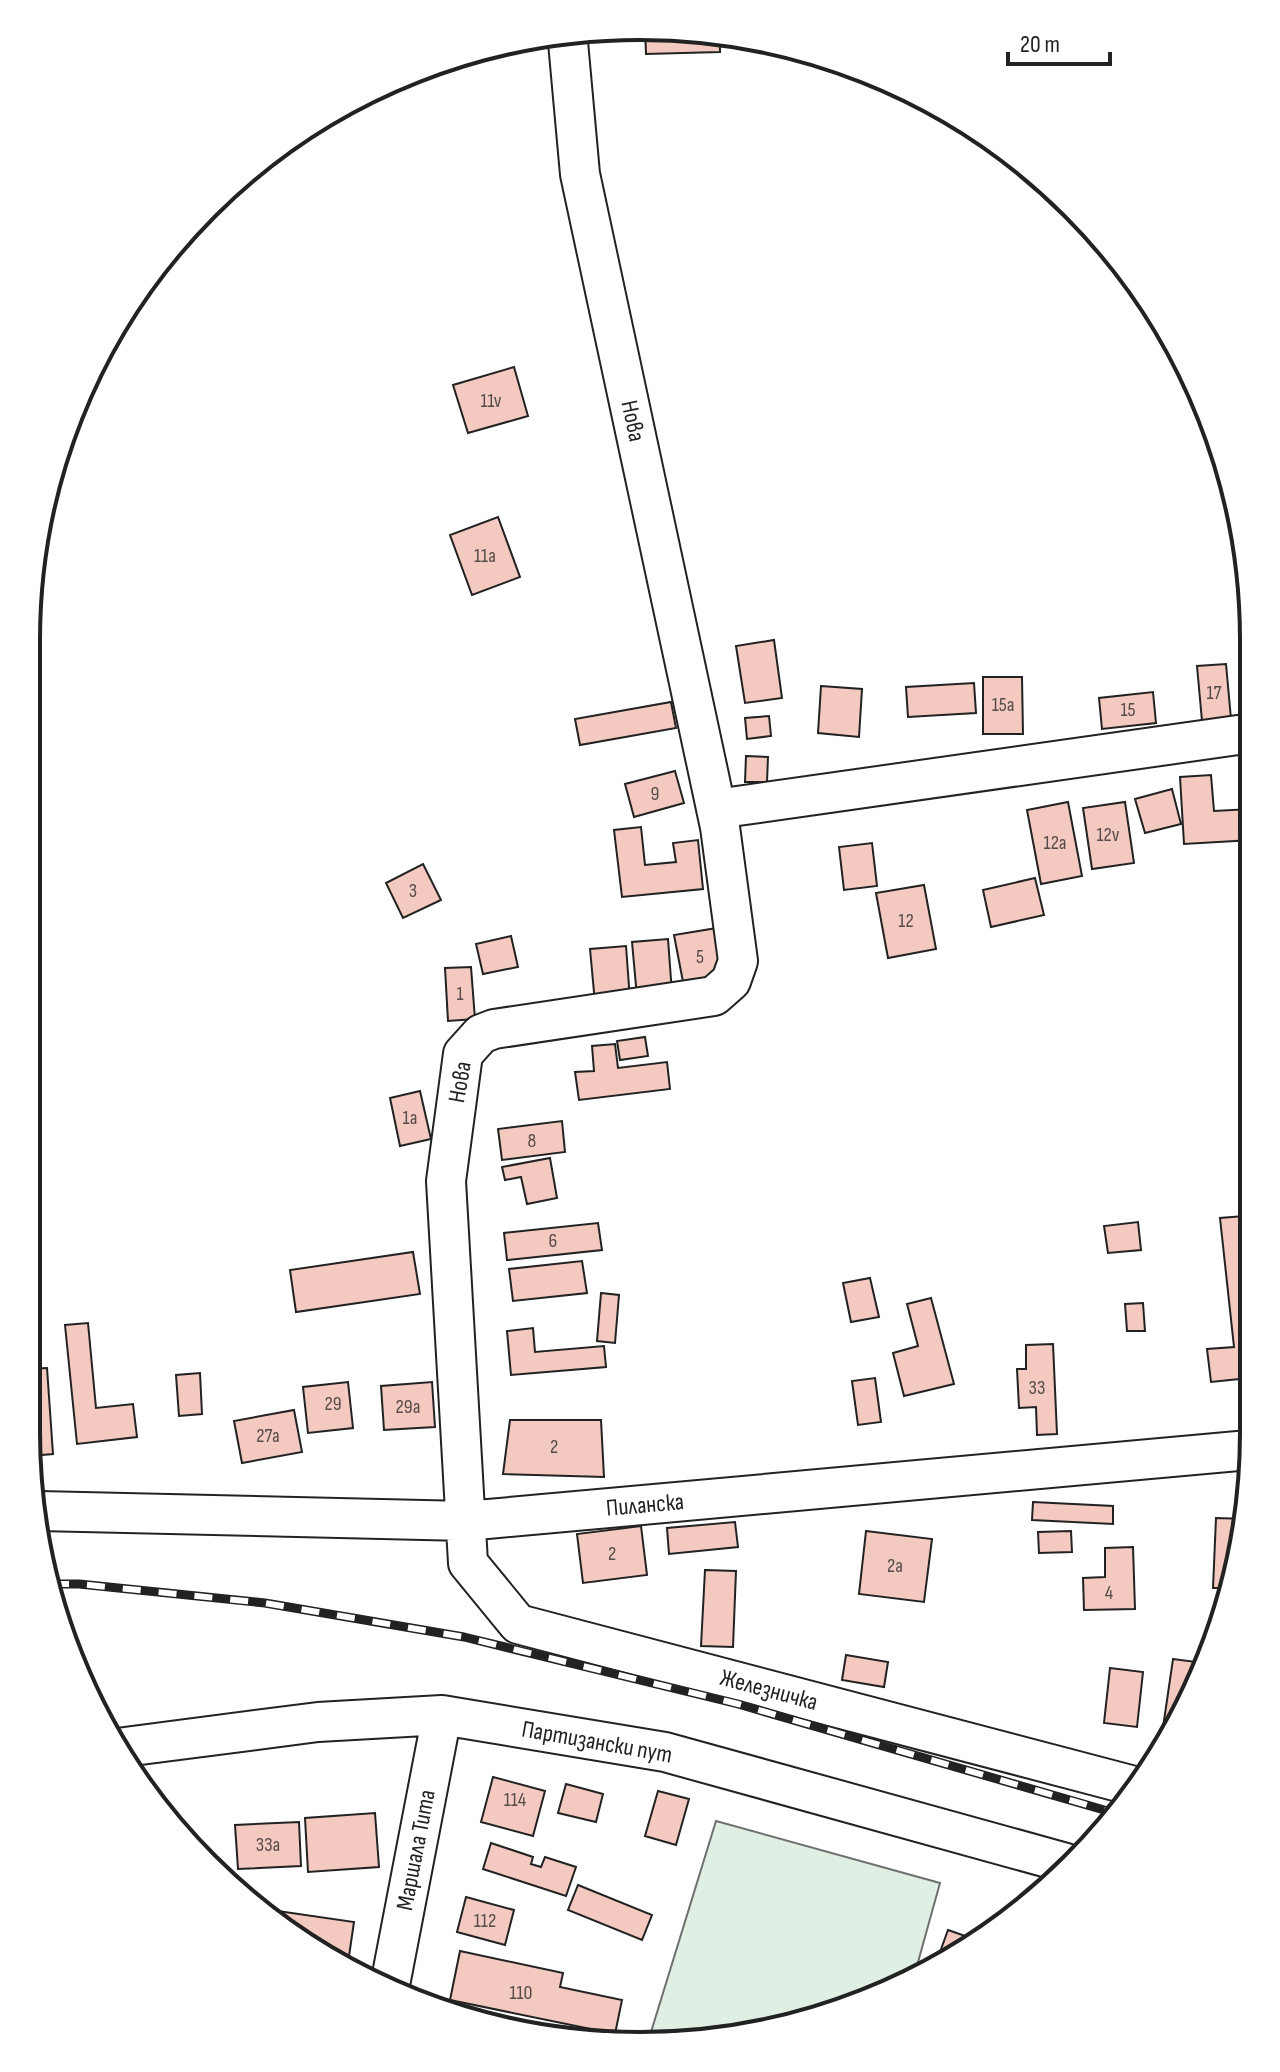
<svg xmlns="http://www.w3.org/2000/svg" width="1280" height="2072" font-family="'Sofia Sans Condensed',sans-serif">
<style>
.green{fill:#e0efe3;stroke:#6f6f6f;stroke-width:2}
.building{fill:#f3c9c0;stroke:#222;stroke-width:2}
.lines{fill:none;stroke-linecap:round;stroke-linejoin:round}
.minor-casing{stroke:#222;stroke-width:42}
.minor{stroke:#fff;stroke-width:38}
.rail-casing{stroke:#222;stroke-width:9}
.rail{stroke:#fff;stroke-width:6;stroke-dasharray:18;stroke-linecap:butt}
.labels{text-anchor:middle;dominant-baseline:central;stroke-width:6;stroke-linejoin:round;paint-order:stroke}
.number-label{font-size:20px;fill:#564c4a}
.street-label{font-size:24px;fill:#222;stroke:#fff}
.rim{fill:none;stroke:#222;stroke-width:4}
</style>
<rect width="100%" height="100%" fill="#fff"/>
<!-- green -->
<path class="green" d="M716,1821L940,1883L915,1973L799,2025L647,2045Z"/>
<!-- building -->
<path class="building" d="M681,27L720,34V52L646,54L645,28Z
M514,367L528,416L468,433L453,385Z
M498,517L520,577L472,595L450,535Z
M774,640L782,698L745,703L736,646Z
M1226,664L1231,719L1202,721L1197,666Z
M983,677H1022L1023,734H983Z
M974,683L976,713L908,717L906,687Z
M821,686L862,689L859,737L818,733Z
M1153,692L1156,723L1102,729L1099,698Z
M671,702L676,728L580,745L575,719Z
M769,716L771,736L747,739L745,718Z
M746,756L768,757L767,782H745Z
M675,771L684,803L634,817L625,784Z
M1211,775L1214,811L1251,809L1252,840L1184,844L1180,777Z
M1172,789L1181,824L1145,833L1135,799Z
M1068,802L1082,876L1041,884L1027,810Z
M1125,802L1134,863L1092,869L1083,808Z
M641,827L645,865L676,862L673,843L698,840L703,889L622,897L614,830Z
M872,843L877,886L844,890L839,847Z
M423,864L441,900L403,918L386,883Z
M1035,878L1044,915L991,927L983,890Z
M924,885L936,949L888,958L876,893Z
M717,928L726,979L684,987L674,935Z
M511,936L518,967L483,974L476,944Z
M668,939L672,993L637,997L632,942Z
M626,946L630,1000L595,1003L590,949Z
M471,967L475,1019L448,1021L445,968Z
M645,1037L648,1056L620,1060L617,1041Z
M615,1044L618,1068L667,1062L670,1089L579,1100L575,1072L594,1071L592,1046Z
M420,1091L431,1139L400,1146L390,1098Z
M562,1121L565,1152L502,1160L498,1129Z
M550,1158L557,1198L527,1204L521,1177L505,1180L502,1167Z
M1244,1216L1250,1268L1249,1378L1211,1382L1207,1349L1234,1347L1220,1218Z
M1138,1222L1141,1250L1108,1253L1104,1226Z
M598,1223L602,1250L507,1260L504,1233Z
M413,1252L420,1294L296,1312L290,1270Z
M582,1261L587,1293L513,1301L509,1269Z
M870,1278L879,1317L851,1322L843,1283Z
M601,1293L619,1295L615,1343L597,1341Z
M931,1298L954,1384L904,1396L893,1353L918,1346L907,1304Z
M1143,1303L1145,1331H1127L1125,1304Z
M88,1323L96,1408L133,1404L137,1437L77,1444L65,1325Z
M533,1328L535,1352L604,1346L606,1367L511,1375L507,1331Z
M1053,1344L1057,1434L1037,1435L1036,1407L1019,1408L1017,1369H1026V1345Z
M47,1368L53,1454L30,1456L26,1432V1369Z
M200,1373L202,1414L179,1416L176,1375Z
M875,1378L881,1422L858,1425L852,1381Z
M348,1382L353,1428L308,1433L303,1387Z
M432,1382L435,1427L384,1430L381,1386Z
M294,1410L302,1452L242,1463L234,1421Z
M510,1420H601L604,1477L503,1474Z
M1033,1502L1113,1506V1524L1032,1520Z
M1216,1518L1247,1519L1228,1588H1213Z
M735,1522L738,1547L669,1554L667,1528Z
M641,1526L647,1575L583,1583L577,1534Z
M866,1531L932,1539L924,1602L859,1594Z
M1071,1531L1072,1552L1039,1553L1038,1532Z
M1133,1547L1135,1609L1084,1610L1083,1578L1105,1577V1548Z
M705,1570L736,1571L733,1647L701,1646Z
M1216,1597H1226L1214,1640Z
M846,1655L888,1662L884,1687L842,1680Z
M1173,1659L1204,1663L1202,1675L1160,1748Z
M1110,1668L1143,1672L1137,1727L1104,1723Z
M493,1777L545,1791L533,1836L481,1822Z
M566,1784L603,1794L596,1822L558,1813Z
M658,1791L689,1799L676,1845L645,1836Z
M375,1813L379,1867L308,1872L305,1818Z
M299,1822L301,1866L238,1869L235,1825Z
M491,1843L533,1857L531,1864L541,1867L545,1857L576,1867L566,1896L483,1869Z
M578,1885L652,1915L642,1940L568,1910Z
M466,1897L514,1910L505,1945L457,1932Z
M271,1910L354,1922L348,1963L269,1921Z
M948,1930L974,1939L970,1947L936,1963Z
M460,1951L563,1973L560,1987L622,2000L615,2034L450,2000Z"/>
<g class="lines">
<defs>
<path id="minor" d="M567,31L580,174L720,827L738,961L731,981L714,996L494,1029L481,1034L463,1054L446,1181L468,1563L518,1624L1138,1787
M716,809L1252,733
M39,1511L466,1521L1249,1450
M117,1748L318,1722L442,1715L665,1752L1066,1863
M390,1985L442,1715"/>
</defs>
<!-- minor casing -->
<use href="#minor" class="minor-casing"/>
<!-- minor -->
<use href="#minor" class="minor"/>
<defs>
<path id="rail" d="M51,1584H79L265,1603L464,1637L738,1704L1118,1814"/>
</defs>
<!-- rail casing -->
<use href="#rail" class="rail-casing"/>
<!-- rail -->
<use href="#rail" class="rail"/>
</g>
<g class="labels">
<!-- number labels -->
<g class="number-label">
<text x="491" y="401">11v</text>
<text x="485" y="556">11a</text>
<text x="1214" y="693">17</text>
<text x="1003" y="705">15a</text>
<text x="1128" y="710">15</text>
<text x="655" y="794">9</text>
<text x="1108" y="835">12v</text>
<text x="1055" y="843">12a</text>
<text x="413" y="891">3</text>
<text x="906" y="921">12</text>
<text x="700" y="957">5</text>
<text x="460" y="994">1</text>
<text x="410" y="1118">1a</text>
<text x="532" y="1141">8</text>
<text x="553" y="1241">6</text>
<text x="1037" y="1388">33</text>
<text x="333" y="1404">29</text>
<text x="408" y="1407">29a</text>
<text x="268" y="1436">27a</text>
<text x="554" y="1447">2</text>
<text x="612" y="1554">2</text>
<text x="895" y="1566">2a</text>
<text x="1109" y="1593">4</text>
<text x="515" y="1800">114</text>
<text x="268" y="1845">33a</text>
<text x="485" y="1921">112</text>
<text x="521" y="1993">110</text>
</g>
<!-- street labels -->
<g class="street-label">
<text transform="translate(633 421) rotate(78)">Нова</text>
<text transform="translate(460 1082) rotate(-80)">Нова</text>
<text transform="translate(645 1505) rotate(-5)">Пиланска</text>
<text transform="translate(769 1690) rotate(15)">Железничка</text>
<text transform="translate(597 1742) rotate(10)">Партизански пут</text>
<text transform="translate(416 1850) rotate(-79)">Маршала Тита</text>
</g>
</g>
<!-- crop -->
<path d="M0 0H1280V2072H0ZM640 40H640A600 600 0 0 1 1240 640V1432A600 600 0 0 1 640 2032H640A600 600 0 0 1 40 1432V640A600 600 0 0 1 640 40Z" fill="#fff" fill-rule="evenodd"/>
<path class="rim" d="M640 40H640A600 600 0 0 1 1240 640V1432A600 600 0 0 1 640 2032H640A600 600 0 0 1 40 1432V640A600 600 0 0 1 640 40Z"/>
<!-- scale -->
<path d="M1008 52v12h102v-12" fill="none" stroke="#222222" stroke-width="4"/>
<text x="1020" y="52" font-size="24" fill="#222222" stroke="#ffffff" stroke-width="6" paint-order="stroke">20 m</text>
</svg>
